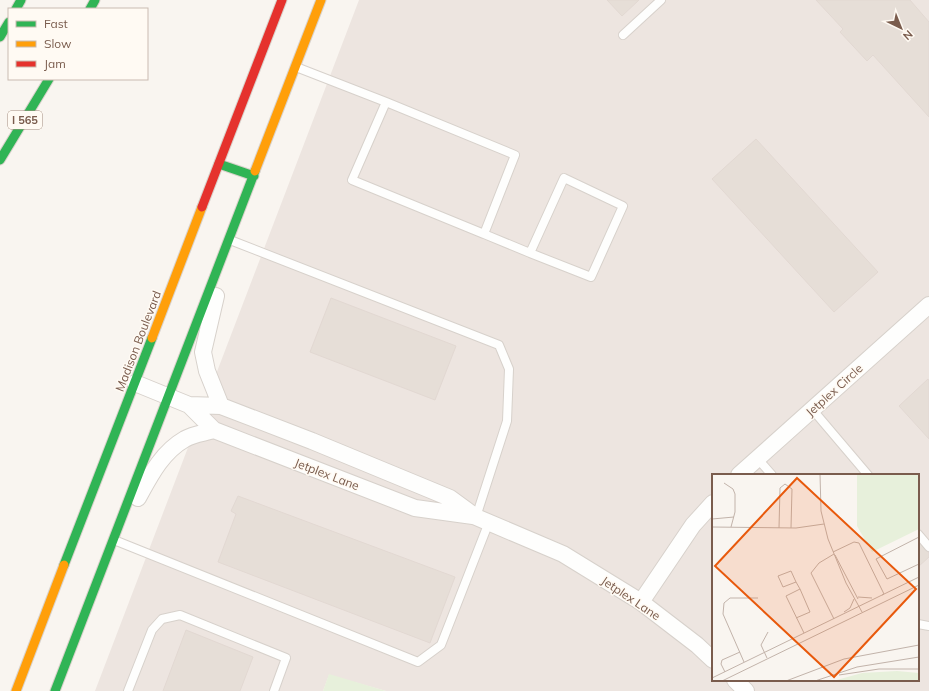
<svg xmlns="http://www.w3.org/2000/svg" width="929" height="691" font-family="Mulish,sans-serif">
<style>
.industrial{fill:#ede5e0;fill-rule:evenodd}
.green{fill:#e7f0db}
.building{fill:#e6ded7;stroke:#e2d8d2}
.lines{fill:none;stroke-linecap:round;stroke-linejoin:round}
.lane-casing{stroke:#d7d1cb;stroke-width:10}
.street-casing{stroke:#d7d1cb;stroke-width:18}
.fast-casing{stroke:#d9d2cb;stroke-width:11}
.slow-casing{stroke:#d9d2cb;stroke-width:11}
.jam-casing{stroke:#d9d2cb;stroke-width:11}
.lane{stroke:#fefefd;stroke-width:8}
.street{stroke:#fefefd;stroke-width:16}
.fast{stroke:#30b455;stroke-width:9}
.slow{stroke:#ff9f0a;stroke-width:9}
.jam{stroke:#e5322d;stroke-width:9}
.labels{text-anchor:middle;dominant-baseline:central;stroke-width:3;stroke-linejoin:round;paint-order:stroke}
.shield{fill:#fffaf3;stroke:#a28b7f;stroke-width:1}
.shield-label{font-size:11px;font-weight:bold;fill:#7a5c4d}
.street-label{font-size:12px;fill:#7a5c4d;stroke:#fffaf3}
.inset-road{fill:none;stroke:#c2b3aa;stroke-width:1}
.view{fill:#e8590c;fill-opacity:0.15;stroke:#e8590c;stroke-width:2}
.inset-edge{fill:none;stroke:#7a5c4d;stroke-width:2}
</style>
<rect width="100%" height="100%" fill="#f9f5f0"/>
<!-- industrial -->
<path class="industrial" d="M359,0H929V691H386L329,675L323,691H95ZM713,475H918V680H713Z"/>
<!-- green -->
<path class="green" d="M329,674L386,691H323Z"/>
<!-- building -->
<path class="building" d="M607,0H639L622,16Z
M816,0H910L929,22V117L873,55L867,61L840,32L843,29Z
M756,139L878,272L834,312L712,179Z
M331,298L456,346L435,400L310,352Z
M928,379L929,381V439L899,406Z
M238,496L455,577L430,643L218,562L236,514L231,511Z
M918,540L929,553V557L918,567Z
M186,630L253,657L240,691H163Z"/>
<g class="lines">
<defs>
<path id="lane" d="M623,35L661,0
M296,67L386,102L515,155L484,234L530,253
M386,102L352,180L484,234
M564,178L623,206L591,277L530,253Z
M230,240L499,345L509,369L507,421L476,517
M812,409L868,475
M757,458L772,475
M918,534L929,547
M114,540L418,662L441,645L489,522
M918,624L929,626
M128,691L152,630L162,619L180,615L286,658L274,691"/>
<path id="street" d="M216,296L203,352L207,371L221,406
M135,383L189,405L214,430L415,508L473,516
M189,405L221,406L312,441L450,498L476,517L563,554L641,602L697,645L713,660
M739,475L929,305
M138,498C150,476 162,452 185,439C193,434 205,433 214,430
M641,602L693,525L713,503
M735,680L746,691"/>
<path id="fast" d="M16,9L21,0
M90,9L95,0
M0,37L9,22
M0,160L49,79
M219,164L254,176
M64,565L152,338
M55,691L255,171"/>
<path id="slow" d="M255,171L321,0
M152,338L202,207
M16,691L64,565"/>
<path id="jam" d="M202,207L282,0"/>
</defs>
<!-- lane casing -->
<use href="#lane" class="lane-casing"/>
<!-- street casing -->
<use href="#street" class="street-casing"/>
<!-- fast casing -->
<use href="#fast" class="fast-casing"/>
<!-- slow casing -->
<use href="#slow" class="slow-casing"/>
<!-- jam casing -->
<use href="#jam" class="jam-casing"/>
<!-- lane -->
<use href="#lane" class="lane"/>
<!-- street -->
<use href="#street" class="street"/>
<!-- fast -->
<use href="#fast" class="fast"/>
<!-- slow -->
<use href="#slow" class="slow"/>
<!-- jam -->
<use href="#jam" class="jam"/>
</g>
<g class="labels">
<!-- shield labels -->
<rect class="shield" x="8" y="111" width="34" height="18" rx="3"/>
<g class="shield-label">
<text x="25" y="120">I 565</text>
</g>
<!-- street labels -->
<g class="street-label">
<text transform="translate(138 341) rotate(-69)">Madison Boulevard</text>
<text transform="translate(834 390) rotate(-42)">Jetplex Circle</text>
<text transform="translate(327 474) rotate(21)">Jetplex Lane</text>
<text transform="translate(631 598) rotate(34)">Jetplex Lane</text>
</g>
</g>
<!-- overview -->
<g transform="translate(712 474)">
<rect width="207" height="207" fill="#f9f5f0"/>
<path d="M145,0H207V55L160,78L145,52ZM185,197L207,199V207H121L150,199Z" fill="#e7f0db"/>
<path class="inset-road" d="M108,0L109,37L116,65L134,109L150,138M12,9L21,15L23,20V38L19,53M0,45L22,43M0,53L84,54L112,50M67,54L68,14L73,10L80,15L79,54M207,63L164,85L175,105L207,90M121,78L142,68L147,69L172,120L170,121M123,81L146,125M79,97L84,108L71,113L66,102ZM84,108L88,115L74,122L92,159M146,123L160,124M132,138L138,134L142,125M84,144L98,138L88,115M122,145L99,99L107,89L122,80M55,184L49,171L56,158M32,188L11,140L12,129L18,124H46M13,198L9,190L10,186L28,178M127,201L167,195H207M0,204L207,103M10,207L207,111M74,207L132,185L207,171M103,207L145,193L207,183"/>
<path class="view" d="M85,4L204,115L122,203L3,92Z"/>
<rect width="207" height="207" class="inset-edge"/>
</g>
<!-- legend -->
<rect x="8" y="8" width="140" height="72" fill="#fffaf3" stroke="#cabbb1"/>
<rect x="16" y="21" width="20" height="6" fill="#30b455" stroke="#cabbb1"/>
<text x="44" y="28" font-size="12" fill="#7a5c4d">Fast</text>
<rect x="16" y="41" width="20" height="6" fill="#ff9f0a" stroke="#cabbb1"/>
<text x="44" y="48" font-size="12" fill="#7a5c4d">Slow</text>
<rect x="16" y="61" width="20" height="6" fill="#e5322d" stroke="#cabbb1"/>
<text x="44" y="68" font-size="12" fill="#7a5c4d">Jam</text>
<!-- north arrow -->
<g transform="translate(901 28) rotate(137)" stroke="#fffaf3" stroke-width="3" paint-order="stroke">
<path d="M0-3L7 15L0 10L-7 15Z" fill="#7a5c4d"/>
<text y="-6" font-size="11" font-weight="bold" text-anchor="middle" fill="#7a5c4d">N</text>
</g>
</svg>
